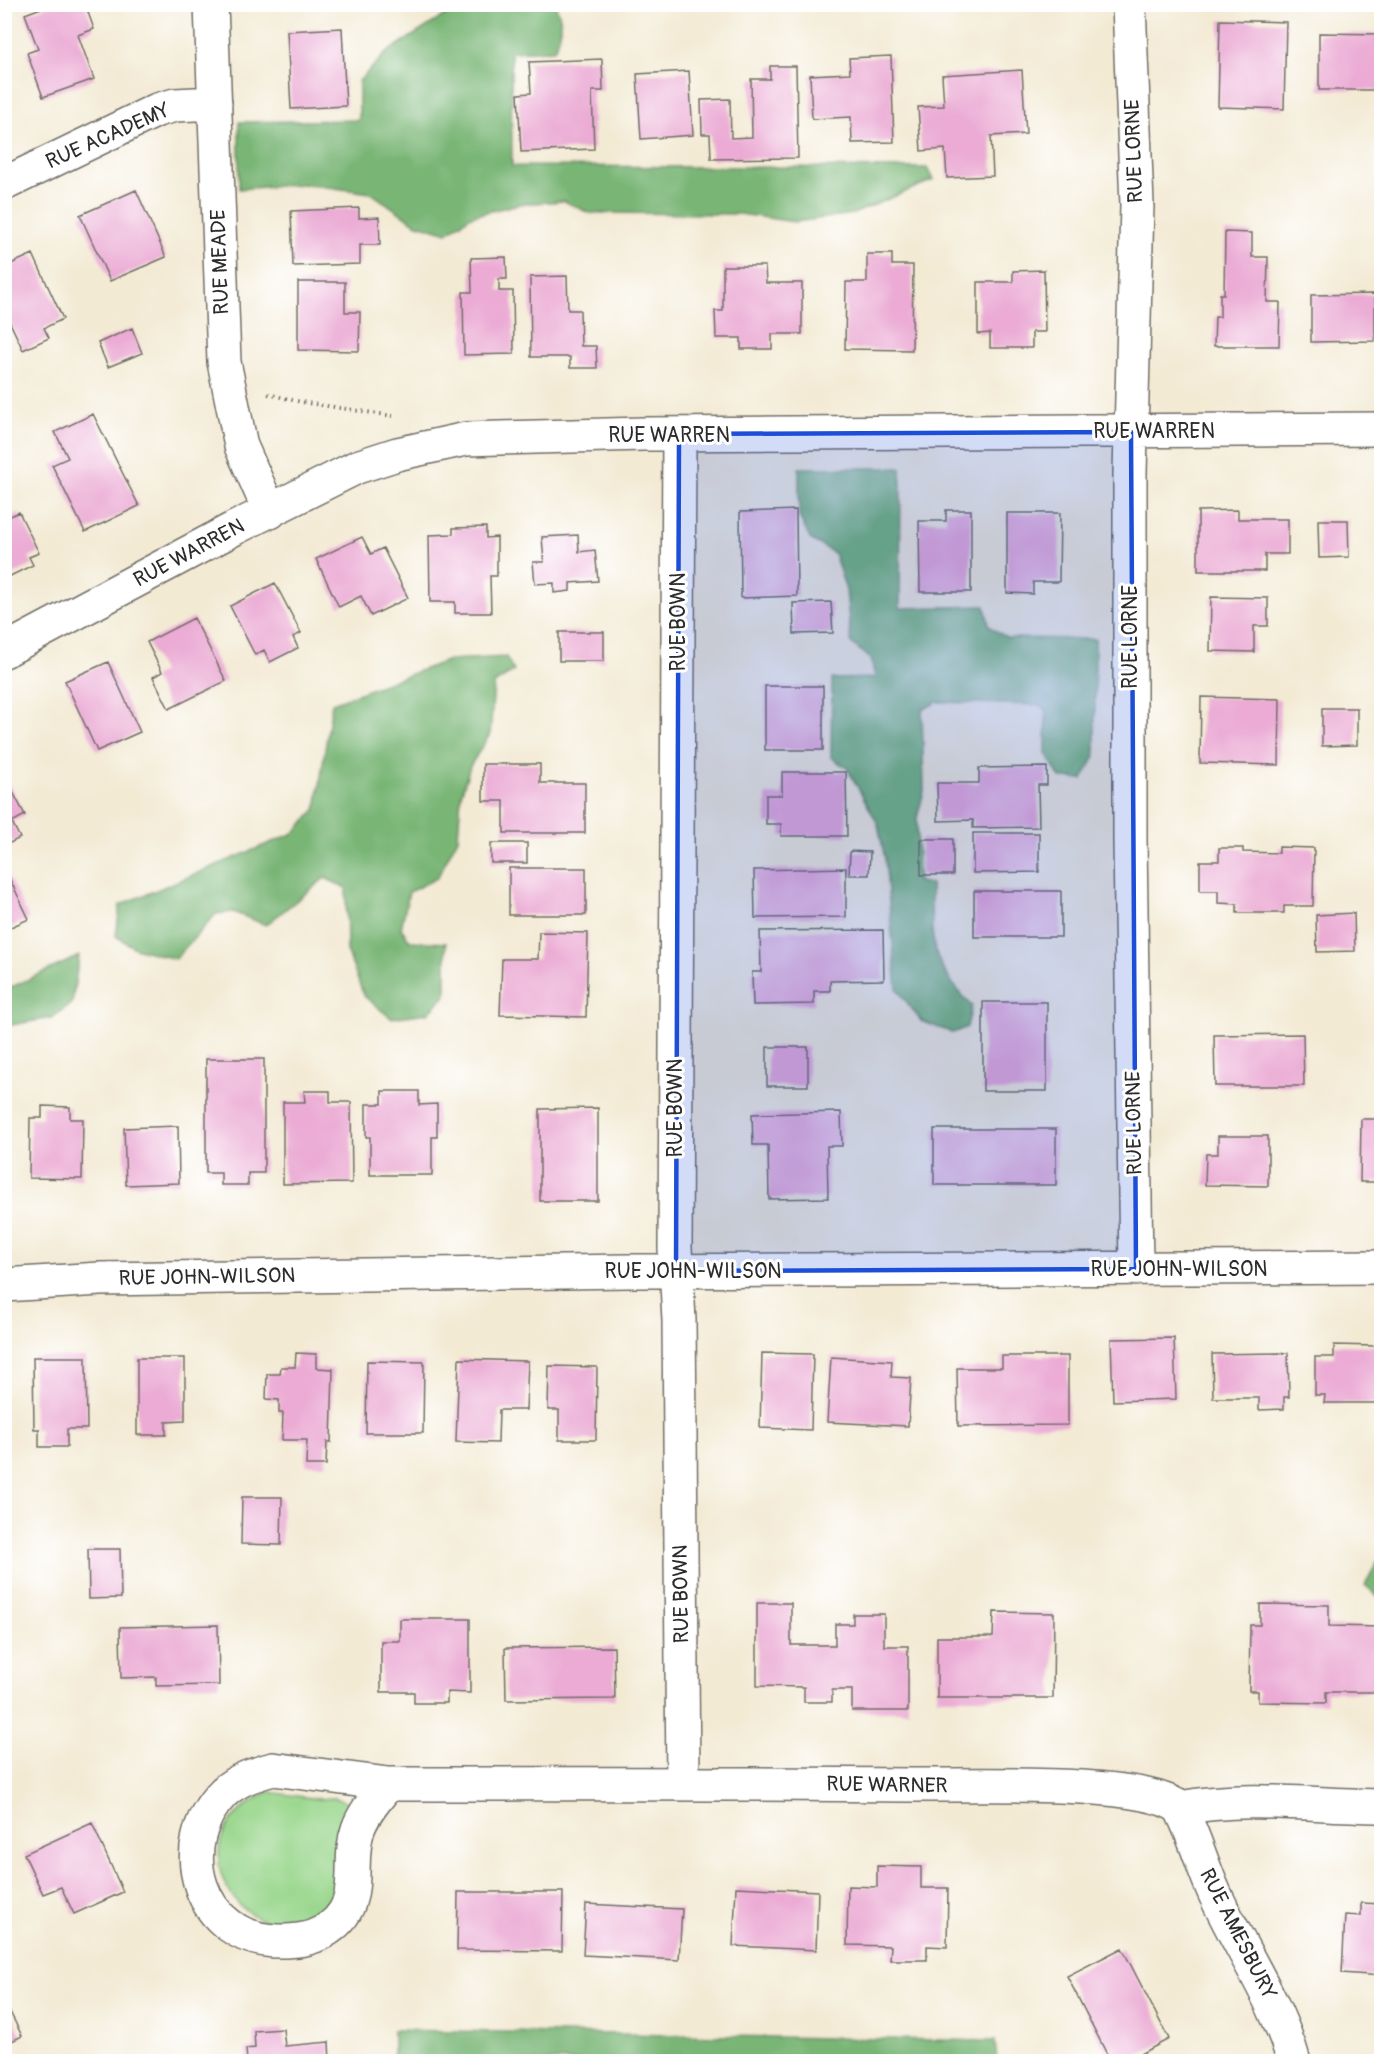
<svg xmlns="http://www.w3.org/2000/svg" width="1386" height="2066" font-family="Pangolin,sans-serif">
<style>
.green{fill:#97d58a;stroke:#61805a;stroke-width:1.5}
.forest{fill:#79b676;stroke:#527050;stroke-width:1.5}
.building{fill:#ebabd4}
.lines{fill:none;stroke-linecap:round;stroke-linejoin:round}
.minor-casing{stroke:#716e66;stroke-width:36}
.path{stroke:#716e66;stroke-width:4;stroke-dasharray:1.5 4.5;stroke-linecap:butt}
.minor{stroke:#fff;stroke-width:33}
.marked{fill:#1d4ed8;fill-opacity:0.2;stroke:#1d4ed8;stroke-width:4.5;stroke-linejoin:round}
.labels{text-anchor:middle;dominant-baseline:central;stroke-width:6;stroke-linejoin:round;paint-order:stroke}
.street-label{font-size:21px;fill:#2b2b2b;stroke:#fff}
</style>
<rect width="100%" height="100%" fill="#fff"/>
<filter id="ink" filterUnits="userSpaceOnUse"><feTurbulence type="fractalNoise" baseFrequency=".0167" numOctaves="2"/><feDisplacementMap in="SourceGraphic" scale="12" xChannelSelector="R" yChannelSelector="G"/><feConvolveMatrix kernelMatrix="1 2 1 2 8 2 1 2 1" color-interpolation-filters="sRGB"/></filter>
<filter id="wash" filterUnits="userSpaceOnUse"><feTurbulence type="fractalNoise" baseFrequency=".008" numOctaves="4" result="noise"/><feDisplacementMap in="SourceGraphic" scale="24" xChannelSelector="R" yChannelSelector="G"/><feGaussianBlur stdDeviation="1.35" result="paint"/><feColorMatrix in="noise" values="0 0 0 0 0 0 0 0 0 0 0 0 0 0 0 0 0 1.4 0 .05"/><feComposite in="paint" operator="in"/></filter>
<g filter="url(#wash)">
<rect width="100%" height="100%" fill="#f3ead4"/>
<!-- green -->
<path class="green" d="M269,1792L318,1799L334,1798L349,1803C350,1814 339,1821 339,1832C338,1850 343,1868 338,1887C334,1899 326,1907 316,1914C249,1959 162,1841 269,1792Z"/>
<!-- forest -->
<path class="forest" d="M461,5H555C564,21 562,34 554,50L511,52L512,166L927,168L933,180L853,214L795,222L740,214L589,213L564,201L519,204L471,216L447,233L415,223L371,193L305,184L239,189V122L359,120V81L387,52Z
M799,468H901L900,608L985,606L989,626L1007,638L1095,639V756L1083,779L1060,778L1046,753V710L1039,705L937,702L922,710L924,791L917,818L918,882L931,884C932,943 928,960 972,1006L967,1027L953,1033L921,1021L897,989L885,859L878,824L847,768L831,757L832,679L875,678L871,659L851,643L846,590L834,553L810,539L799,516Z
M506,657L514,671L494,684L490,734L470,766L461,795L458,838L437,878L409,892L401,928L410,941L446,943V995L428,1013L391,1018L364,996L347,951L346,888L325,878L266,925L233,912L216,914L175,959L135,948L116,936L120,905L294,833L316,809L332,703L449,660Z
M79,956L72,1003L51,1018L5,1026V990Z
M1381,1555L1382,1599H1381L1365,1585Z
M393,2030L995,2041L997,2061H393Z"/>
<g id="blocks">
<!-- building -->
<path class="building" d="M52,4H85L94,29L78,35L94,79L43,97L27,53L38,49L25,14Z
M1220,20L1286,22L1284,109L1218,107Z
M342,28L346,106L291,109L287,31Z
M1319,33L1382,34V90H1319Z
M891,56L894,142L852,143L851,117L812,119L810,75L850,73L849,58Z
M602,59L603,91H592L594,149L521,152L518,94L531,93L529,62Z
M770,66H796L798,158L711,159L710,134H702L701,100L730,99L731,138L752,137L751,79H770Z
M1022,70L1026,134L991,136L993,176L947,178L945,149L921,151L918,107L944,106L942,75Z
M689,71L693,135L641,139L637,74Z
M136,190L166,257L110,281L80,215Z
M359,208V218L379,217L380,245H360V264L293,266L291,211Z
M1225,232L1252,233V257H1268L1267,302H1280L1279,346H1214L1215,317H1220V294H1224Z
M33,254L63,319L44,328L49,338L23,350L4,310V267Z
M867,254H892V265H913L912,350L845,349L846,282H867Z
M506,257L507,279H499V291H513L514,354L464,355L463,292H472L471,258Z
M723,266H765L766,283H802V334H772V349H741V338H716L715,311H723Z
M1044,270L1045,332H1032V348H990V333L978,334V282H1013V271Z
M567,276L568,310H580L581,346H596L597,368H570V357H531L530,277Z
M298,282H345V312H360L359,351L298,350Z
M1375,294V341L1311,342V295Z
M132,328L142,353L108,367L98,343Z
M93,414L139,506L85,532L52,465L68,458L55,432Z
M796,510L797,596L741,598L740,512Z
M946,510H971V592H920L919,521H946Z
M1238,510V519H1288V554H1265V571H1198V511Z
M19,512L39,553L29,557L33,565L6,578L4,519Z
M1007,513H1060L1059,582H1033V594L1007,593Z
M1318,520H1348L1349,557L1319,558Z
M486,527V538L497,537V576H490L491,613H455V602H430L429,535L453,534V528Z
M578,535L579,552L595,550L598,581L570,583V591L554,593V583L535,584L533,562H544L542,537Z
M362,537L371,554L383,548L408,598L371,616L361,596L339,607L316,559Z
M275,583L301,633L293,637L298,648L270,662L264,650L255,655L230,606Z
M1211,597L1268,598V626H1254V652L1210,651Z
M831,602L833,633L794,634L793,603Z
M194,618L226,681L169,709L153,677L162,672L147,642Z
M559,632H604V661H559Z
M108,662L140,732L97,751L65,681Z
M765,686H823V750H765Z
M1201,697L1280,699L1279,765L1200,763Z
M1322,708H1357V745L1322,746Z
M483,764H540V783H585V833H504V801H483Z
M1047,767V785H1038L1039,827L973,828V820L938,821L937,783H979V768Z
M782,772H846L847,836H781V824H766V795H782Z
M4,775L25,815L12,822L20,838L4,846Z
M973,833H1039V872L973,873Z
M921,839H953V875H921Z
M491,843H527V863H491Z
M1279,847L1314,848L1313,906H1284V913H1237V904L1218,903V891H1200V861H1219V848H1243V852L1279,853Z
M850,851L870,852L869,875H849Z
M509,868H586V915H509Z
M846,868V917L755,918L754,870Z
M6,871L29,919L4,930V872Z
M974,891H1061V937H974Z
M1354,913L1355,951L1317,952L1316,915Z
M883,930L884,980L830,981V991H814V1004L753,1005L752,972H761L760,931Z
M539,932L588,933L586,1017L500,1015L502,959H538Z
M983,1002H1047V1091H983Z
M1303,1034L1304,1086H1215L1214,1035Z
M767,1047H808V1086H767Z
M206,1059H264V1173H248V1185H221V1173H206Z
M304,1091H330V1102H351L352,1183L283,1184V1102H305Z
M382,1091H419V1105L437,1104V1137H432V1175H370V1137H366V1104H382Z
M42,1106L70,1107V1119H83L82,1179L29,1178L30,1118H42Z
M598,1108V1201H540V1109Z
M841,1112L842,1146H827L828,1198L769,1199L768,1145H753L752,1114Z
M1361,1119H1382V1182H1360Z
M178,1126L179,1183L126,1185L124,1128Z
M934,1129H1056V1185H934Z
M1218,1136H1268V1186L1205,1185L1206,1154H1218Z
M1174,1338L1176,1399L1113,1401L1111,1339Z
M1334,1345L1376,1346V1358H1382V1403H1324L1325,1395H1315V1357H1334Z
M296,1353L316,1354V1368L333,1369L331,1442H327L326,1465H306L307,1440H282L283,1413H279V1400L266,1399L267,1374H280L281,1367H295Z
M762,1353L813,1354L811,1430L760,1428Z
M1288,1353L1289,1397H1284V1409L1259,1410V1398H1213L1212,1354Z
M1002,1356H1068V1425L958,1426L957,1368H1002Z
M33,1357H86L87,1429H67V1447H39V1429H34Z
M831,1357L892,1361L891,1377L911,1378L908,1426L827,1422Z
M137,1358H185V1421L166,1422V1435H137Z
M459,1359L528,1361L526,1410H499L498,1443L456,1442Z
M367,1361L424,1362L423,1433H366Z
M549,1366L597,1367L596,1440H559V1410H548Z
M242,1497H282L281,1545L241,1544Z
M88,1549H120L121,1598L89,1599Z
M757,1603H791V1645H835V1624H853V1614H884V1646H908V1711H852V1690H832V1702H804V1687L757,1686Z
M1260,1604L1329,1605V1626L1382,1627V1692H1326V1703L1258,1702V1691H1249L1250,1625H1260Z
M994,1612L1054,1613L1053,1698H937V1637H993Z
M400,1619H470V1693L447,1692V1703H414V1692H381V1641H400Z
M218,1625L219,1685L156,1686V1677L121,1678L120,1627Z
M614,1647L615,1699L506,1700L505,1648Z
M92,1823L123,1892L74,1914L61,1887L43,1894L24,1854Z
M877,1866L921,1867V1888H948L947,1947L927,1946V1960H890L891,1946L847,1945L848,1886L877,1887Z
M736,1887L818,1891L816,1950L733,1946Z
M458,1892H563L562,1951L457,1950Z
M1361,1903L1382,1904V1976L1342,1973L1345,1915L1361,1916Z
M586,1904L682,1909L679,1960L583,1955Z
M1122,1948L1169,2039L1126,2062H1111L1067,1976Z
M10,2012L22,2036L4,2045V2014Z
M283,2029L285,2046L329,2042L330,2062H247L246,2049L255,2048L254,2031Z"/>
</g>
</g>
<g filter="url(#ink)">
<use href="#blocks" fill-opacity="0" stroke="#716e66" stroke-width="1.5"/>
<g class="lines">
<defs>
<path id="minor" d="M211,4L224,362L241,446L270,512
M1129,4L1137,205L1130,473V839L1136,1269
M4,184L157,110L175,105L215,103
M679,434L675,1248L679,1320L683,1782
M4,651L233,529L357,467L397,454L466,439L643,434L1382,429
M4,1285L100,1279L628,1271L1382,1267
M273,1769L388,1784C377,1798 364,1812 358,1829C345,1866 368,1906 323,1932C309,1940 295,1941 279,1941C199,1941 170,1845 224,1792C238,1779 255,1774 273,1769Z
M388,1784C563,1784 737,1783 911,1785C965,1786 1144,1778 1180,1808C1245,1796 1315,1805 1382,1806
M1180,1808C1195,1836 1202,1866 1215,1894C1241,1951 1277,2001 1294,2062"/>
</defs>
<!-- minor casing -->
<use href="#minor" class="minor-casing"/>
<!-- path -->
<path class="path" d="M268,394L301,402L393,416"/>
<!-- minor -->
<use href="#minor" class="minor"/>
</g>
</g>
<!-- marked area -->
<path class="marked" d="M1131,432L1136,1269L676,1271L679,434Z"/>
<g class="labels">
<!-- street labels -->
<g class="street-label">
<text transform="translate(108 136) rotate(-24)">RUE ACADEMY</text>
<text transform="translate(1134 151) rotate(-92)">RUE LORNE</text>
<text transform="translate(220 262) rotate(-92)">RUE MEADE</text>
<text x="1154" y="431">RUE WARREN</text>
<text x="669" y="435">RUE WARREN</text>
<text transform="translate(189 553) rotate(-28)">RUE WARREN</text>
<text transform="translate(678 622) rotate(-90)">RUE BOWN</text>
<text transform="translate(1130 637) rotate(-90)">RUE LORNE</text>
<text transform="translate(675 1108) rotate(-90)">RUE BOWN</text>
<text transform="translate(1134 1123) rotate(-91)">RUE LORNE</text>
<text x="1179" y="1269">RUE JOHN-WILSON</text>
<text x="693" y="1271">RUE JOHN-WILSON</text>
<text transform="translate(207 1277) rotate(-1)">RUE JOHN-WILSON</text>
<text transform="translate(681 1594) rotate(-91)">RUE BOWN</text>
<text transform="translate(887 1785) rotate(1)">RUE WARNER</text>
<text transform="translate(1238 1934) rotate(63)">RUE AMESBURY</text>
</g>
</g>
<!-- margin -->
<rect width="1386" height="2066" fill="none" stroke="#fff" stroke-width="24"/>
</svg>
